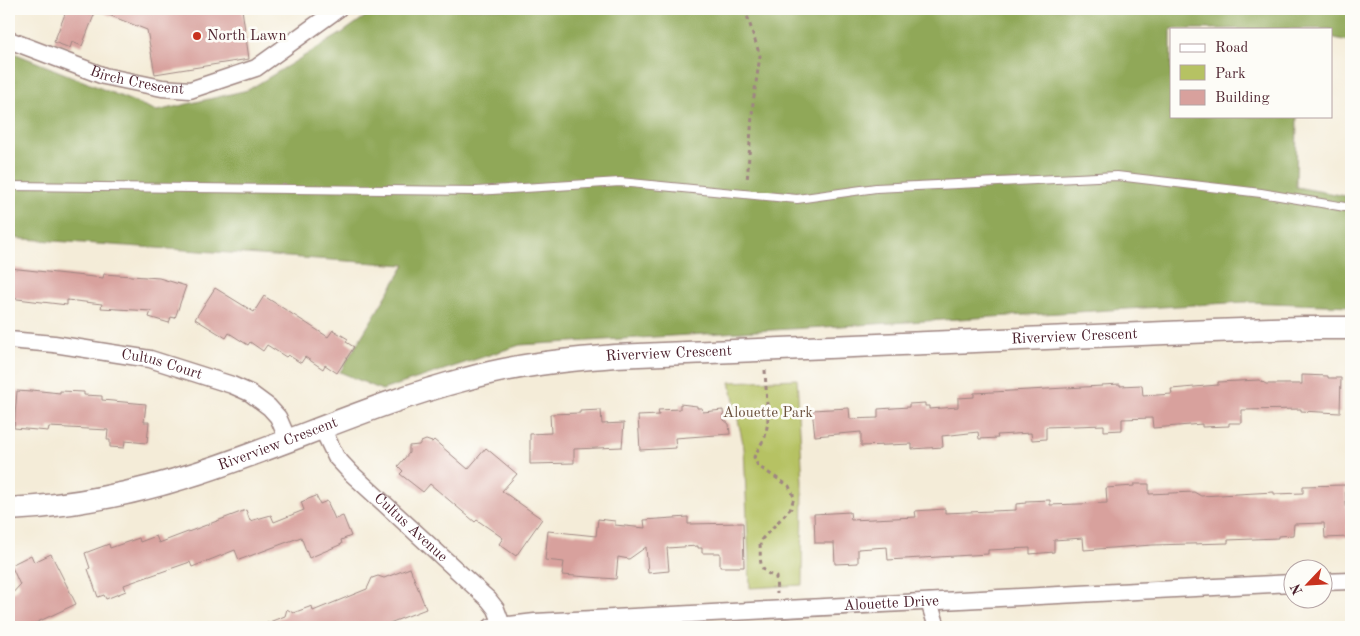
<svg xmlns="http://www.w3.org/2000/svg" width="1360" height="636" font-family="'Old Standard TT',serif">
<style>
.green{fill:#b6c263;stroke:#807047}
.forest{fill:#90a859;stroke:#6d6442}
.building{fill:#d8a19d}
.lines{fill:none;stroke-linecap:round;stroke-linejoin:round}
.lane-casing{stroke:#9f8682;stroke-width:10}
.street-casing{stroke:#9f8682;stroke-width:19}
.secondary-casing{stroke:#9f8682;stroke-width:25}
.path{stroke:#9f8682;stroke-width:3;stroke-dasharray:4 4;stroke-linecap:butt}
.lane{stroke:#fff;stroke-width:8}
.street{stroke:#fff;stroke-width:16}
.secondary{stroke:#fff;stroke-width:22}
.poi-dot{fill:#c8321e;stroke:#fdfcf7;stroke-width:2}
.labels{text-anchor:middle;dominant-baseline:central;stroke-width:5;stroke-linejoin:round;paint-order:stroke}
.poi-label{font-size:15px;fill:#4a1f2b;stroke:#fdfcf7;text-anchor:start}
.street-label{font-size:15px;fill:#4a1f2b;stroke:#fdfcf7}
.park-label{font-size:15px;fill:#6a503c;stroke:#fdfcf7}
</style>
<rect width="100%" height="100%" fill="#fdfcf7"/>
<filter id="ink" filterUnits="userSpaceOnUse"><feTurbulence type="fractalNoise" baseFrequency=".02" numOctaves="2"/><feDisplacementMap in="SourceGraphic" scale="10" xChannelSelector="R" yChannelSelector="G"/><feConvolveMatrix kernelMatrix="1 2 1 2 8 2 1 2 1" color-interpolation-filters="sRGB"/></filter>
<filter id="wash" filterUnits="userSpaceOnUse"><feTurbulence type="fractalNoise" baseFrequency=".0096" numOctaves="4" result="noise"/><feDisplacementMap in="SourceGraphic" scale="20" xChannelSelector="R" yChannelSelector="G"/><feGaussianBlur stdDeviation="1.12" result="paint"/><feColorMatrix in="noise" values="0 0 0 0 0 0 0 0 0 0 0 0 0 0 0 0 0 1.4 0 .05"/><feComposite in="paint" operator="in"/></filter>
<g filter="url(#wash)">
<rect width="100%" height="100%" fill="#f4ecd8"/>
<!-- green -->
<path class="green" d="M797,379L803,482L802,585L750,588L744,448L730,382Z"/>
<!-- forest -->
<path class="forest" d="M376,9H1339L1351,11V42L1331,37V29H1171V116H1297L1296,187L1351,197V306L1245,302L520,345L382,390L340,372L405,265L9,238V51L157,111L248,90L342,33Z"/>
<g id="blocks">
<!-- building -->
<path class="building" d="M67,9H242L249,59L155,74L147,30L96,10L82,46L72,42L70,48L54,42Z
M9,268L103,278L104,274L159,278L186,286L175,318L171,317L169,323L149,317L151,311L101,308L102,304L67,300V305L9,298Z
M215,288L254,312L264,296L328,337L333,330L348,339L346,342L354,347L337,373L325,365L323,369L305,357L301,363L288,355L286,357L267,345L263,351L250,342L248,345L229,333L226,338L195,319Z
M1302,375L1328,376V378H1341L1340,413L1301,411V409L1242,410V423H1229V426L1202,427V424L1153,428L1152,418L1122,419V430L1104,431V425L1046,427V439L1032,440L1031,433L997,435L998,438L979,439L978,432L942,436L943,447L912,449V444L861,446V432L815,436L812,410L849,408L850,419L878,418V409L909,407V404L925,403V406H929V409L958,407V398L974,397V393L1102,386V385L1120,384V386L1142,385L1143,396L1172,394L1171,389L1218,385V382L1259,380L1266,384H1302Z
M31,390L60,393V391L84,392V395L102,396V400L146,404L144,422H149L147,443L125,441L124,448L110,447V440H107L108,430L49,427L48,431L14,428L17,391L31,392Z
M680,404L697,406V408H702L703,412L723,410L724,420L729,424L730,434L675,438L676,448L640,450L638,416L659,415L658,410L680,409Z
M601,410L602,424L624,423L622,447L574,449V463L530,464V434L551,433L550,414L580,413V411Z
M426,440L432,442L434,440L468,469L486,448L517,474L502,491L542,519L516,556L499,544L503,538L477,520L475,522L430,484L423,492L400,474L403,471L398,466L409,453V446L419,445L421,442Z
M1134,484H1149V494L1194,492L1201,496L1274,492V494L1303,493V486L1345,485L1348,537L1325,538L1324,523L1294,524L1293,535L1278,536V538L1228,540V543L1152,545L1084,550L1083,538L1054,540V552L1030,554V548L988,550V554L888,560L887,547L858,549V563L835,564L834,543H815L814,514L850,512L851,520L916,517L915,511L945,509V513L1016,510V504L1026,503V501L1050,500V505L1107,503L1106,488L1134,486Z
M316,496L320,504L327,501L335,519L343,516L351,536L341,540L342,544L309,558L301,537L239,560L235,550L192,567L190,562L124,585L126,591L106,599L104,595L98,597L88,569L90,568L85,553L109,544L110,548L139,538L140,542L156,536L159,543L246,510L250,521L271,515L274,522L304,510L301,502Z
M688,517V524L743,523L744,567H720V553H702V548H698V546L667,548L669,571L648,573L646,547L629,559L618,557L616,579L562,575L564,562L545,560L548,531L596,536L598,519L615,521V525L645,528L644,520Z
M51,554L76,604L27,627H9V597L20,585L11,565L31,555L34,562Z
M410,568L426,609L379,627H260L259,626L285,616L287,609L293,613L312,606L313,611L367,589L372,578L378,576L384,578Z"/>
</g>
</g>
<g filter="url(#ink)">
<use href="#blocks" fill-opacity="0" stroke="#9f8682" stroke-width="1"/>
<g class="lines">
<defs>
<path id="lane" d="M9,186L476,191L620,182L797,199L876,188L1117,176L1261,193L1351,208"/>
<g id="street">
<path id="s1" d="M9,40L104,76L162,88L190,90L256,68L338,9"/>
<path id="s2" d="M9,340L54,344L150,359L232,385L250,393L269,407L278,417L288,440"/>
<path id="s3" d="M322,428L336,457L351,473L489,600L496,609L502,625"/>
<path d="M1322,582L1351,581"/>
<path d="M929,602L937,627"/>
<path id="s4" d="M491,627L535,622L1292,583"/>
</g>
<g id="secondary">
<path id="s5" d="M9,509C73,506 137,493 198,473C288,444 374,403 466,379C515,365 565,360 615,356L1213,331L1302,328H1351"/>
</g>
</defs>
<!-- lane casing -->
<use href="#lane" class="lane-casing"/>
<!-- street casing -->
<use href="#street" class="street-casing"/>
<!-- secondary casing -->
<use href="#secondary" class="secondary-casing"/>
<!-- path -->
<path class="path" d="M745,9L760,56L753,103L747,182
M765,370L768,422L765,437L754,457L758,466L789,486L794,497L791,508L761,540L760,543C761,561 757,571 776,577L777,594"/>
<!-- lane -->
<use href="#lane" class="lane"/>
<!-- street -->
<use href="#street" class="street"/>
<!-- secondary -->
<use href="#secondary" class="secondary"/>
</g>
</g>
<!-- markers -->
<circle class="poi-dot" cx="197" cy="36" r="5"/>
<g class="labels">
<!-- poi labels -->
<g class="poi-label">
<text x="207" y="36">North Lawn</text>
</g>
<!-- street labels -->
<g class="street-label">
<text stroke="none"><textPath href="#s1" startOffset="135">Birch Crescent</textPath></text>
<text stroke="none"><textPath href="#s5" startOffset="1088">Riverview Crescent</textPath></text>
<text stroke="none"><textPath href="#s5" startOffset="682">Riverview Crescent</textPath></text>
<text stroke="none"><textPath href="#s2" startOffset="155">Cultus Court</textPath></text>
<text stroke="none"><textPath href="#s5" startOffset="278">Riverview Crescent</textPath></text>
<text stroke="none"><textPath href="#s3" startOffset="135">Cultus Avenue</textPath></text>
<text stroke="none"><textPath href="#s4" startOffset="401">Alouette Drive</textPath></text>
</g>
<!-- park labels -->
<g class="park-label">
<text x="768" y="413">Alouette Park</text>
</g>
</g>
<!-- margin -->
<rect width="1360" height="636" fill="none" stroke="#fdfcf7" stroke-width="30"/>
<!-- legend -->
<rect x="1170" y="28" width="162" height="90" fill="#fdfcf7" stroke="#b5a4a5"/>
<rect x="1180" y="44" width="25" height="8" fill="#ffffff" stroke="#b5a4a5"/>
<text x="1215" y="52" font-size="15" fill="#4a1f2b">Road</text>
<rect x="1180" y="65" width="25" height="15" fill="#b6c263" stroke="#b5a4a5"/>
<text x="1215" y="78" font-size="15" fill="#4a1f2b">Park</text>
<rect x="1180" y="90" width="25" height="15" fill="#d8a19d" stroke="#b5a4a5"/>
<text x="1215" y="102" font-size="15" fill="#4a1f2b">Building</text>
<!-- north arrow -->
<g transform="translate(1308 584) rotate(245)"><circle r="24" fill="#fdfcf7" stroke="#b5a4a5"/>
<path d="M0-4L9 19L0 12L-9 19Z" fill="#c8321e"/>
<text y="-8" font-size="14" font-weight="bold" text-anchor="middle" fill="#4a1f2b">N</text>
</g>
</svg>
